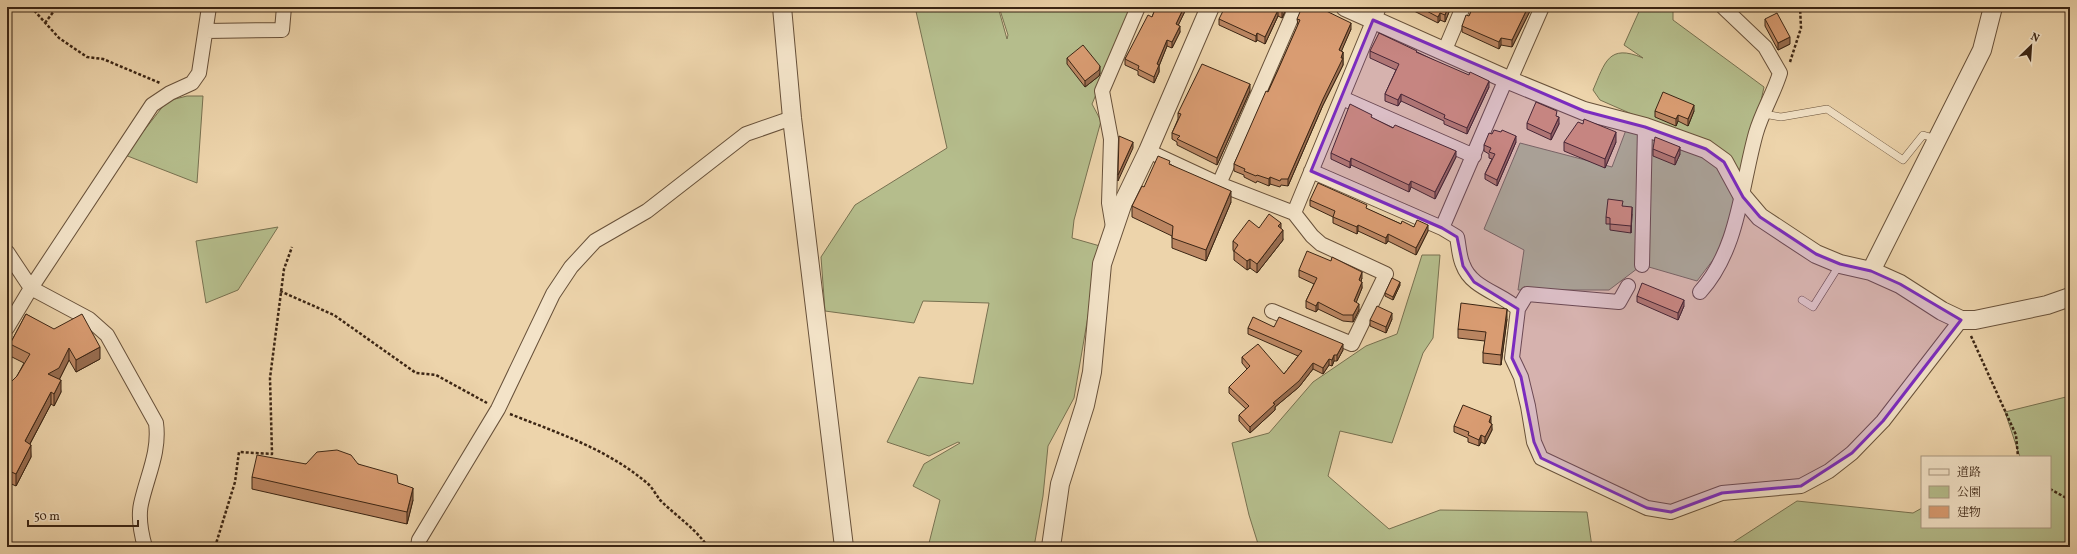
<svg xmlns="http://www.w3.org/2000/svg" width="2077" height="554" font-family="Vollkorn,'Noto Serif JP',serif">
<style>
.green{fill:#b5bd8c;stroke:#787150}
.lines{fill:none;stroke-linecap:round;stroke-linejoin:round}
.service-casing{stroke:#68513a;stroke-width:8}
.minor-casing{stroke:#68513a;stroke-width:16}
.tertiary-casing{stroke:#68513a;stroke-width:20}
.path{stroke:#3b2514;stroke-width:2.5;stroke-dasharray:3 2;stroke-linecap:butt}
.service{stroke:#f3e3c8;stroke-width:7}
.minor{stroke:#f3e3c8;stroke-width:14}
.tertiary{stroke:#f3e3c8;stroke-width:18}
.wall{fill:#bb8662;stroke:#3b2514}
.shaded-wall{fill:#986d50;stroke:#3b2514}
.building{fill:#d99c72;stroke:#3b2514}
.marked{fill:#7b2cbf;fill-opacity:0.2;stroke:#7b2cbf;stroke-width:3;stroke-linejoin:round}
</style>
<rect width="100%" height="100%" fill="#edd4ab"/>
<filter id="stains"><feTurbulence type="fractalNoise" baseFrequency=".005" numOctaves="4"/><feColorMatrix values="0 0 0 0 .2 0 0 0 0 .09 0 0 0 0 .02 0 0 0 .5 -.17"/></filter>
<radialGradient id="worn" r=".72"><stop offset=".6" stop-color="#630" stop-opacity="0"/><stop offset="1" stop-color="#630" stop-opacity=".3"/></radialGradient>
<!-- green -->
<path class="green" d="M915,7H998L1007,39L1008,35L999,7H1133L1092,104L1101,121L1074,220L1072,238L1100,246L1074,398L1048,446L1043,496L1034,547H928L940,500L913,486L924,464L960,443L958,442L929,456L887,442L919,377L973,384L989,303L923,301L914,323L825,311L821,257L855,205L947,148Z
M1641,7H1673V20L1764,87L1743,183L1719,252L1697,281L1642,265L1609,290H1518L1524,250L1484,229L1520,143L1612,167L1626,130L1650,122L1600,100L1593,90C1605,63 1608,43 1643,58L1624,45Z
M187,96H203L197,183L125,155L167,101Z
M278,227L238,290L206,303L196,241Z
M1422,255H1440L1433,338L1423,353L1392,443L1340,431L1328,476L1389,529L1440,510L1587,512L1592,547H1259L1249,515L1232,443L1269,433L1313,382L1366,346L1397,334Z
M2070,396V547H1726L1797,501L1913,513L1922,508V527H2050V457H2020L2005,412Z"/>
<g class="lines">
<defs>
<path id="service" d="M1764,114L1781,117L1827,109L1903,160L1923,135L1937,139
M1802,300L1813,307L1840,264"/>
<path id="minor" d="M206,31L282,30L284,7
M1444,52L1463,7
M1510,80L1542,7
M1342,98L1474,156
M1148,151L1219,184L1294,213L1312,236L1321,244L1386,274L1352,344L1272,311
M1311,171L1442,228L1457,237C1459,246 1459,257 1463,265C1471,288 1501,293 1518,309L1512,358L1521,377L1528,406L1534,442L1541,458L1647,508L1671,512L1722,493L1801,486L1829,471L1852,453L1883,421L1961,320
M1219,184L1296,7
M1294,213L1379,7
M1113,227L1109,203L1111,139L1102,91L1138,7
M1442,228L1506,79
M7,252L31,288L89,319L107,335L156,423C160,452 147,476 141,504C138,518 141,533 145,547
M1642,265L1645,127
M1700,292C1739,249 1741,186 1756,133C1762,112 1774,93 1780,73L1765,47L1723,7
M1518,309L1527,294L1619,302L1628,286
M7,328L31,288L152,105L170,93L192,83L199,73L209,7
M418,547L419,540L498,409L553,294L571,267L595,241L647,211L746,134L792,118"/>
<path id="tertiary" d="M782,7L792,118L844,547
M1345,7L1506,79L1584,111L1645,127L1706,149L1724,162L1743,197L1760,217L1816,254L1840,264L1871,271L1900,284L1942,311L1961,320H1975L2047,305L2070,297
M1871,271L1982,50L1993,7
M1051,547L1060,484L1085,405L1092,372L1102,264L1122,205L1148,151L1210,7"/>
</defs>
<!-- service casing -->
<use href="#service" class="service-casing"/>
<!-- minor casing -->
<use href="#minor" class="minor-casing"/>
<!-- tertiary casing -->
<use href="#tertiary" class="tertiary-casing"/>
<!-- path -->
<path class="path" d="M31,7L59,38L87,57L103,59L160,83
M45,23L57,7
M1790,62L1801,28L1800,7
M280,291L334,315L416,373L436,375L487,403
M1971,336L2016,435L2018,457
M510,414C558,433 607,449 647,483C653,488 656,495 660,500C676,516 695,528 708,547
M2050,489L2070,500
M215,547L235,482L239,452L272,454L270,378L284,269L292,247"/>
<!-- service -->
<use href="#service" class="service"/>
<!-- minor -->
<use href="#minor" class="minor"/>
<!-- tertiary -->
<use href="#tertiary" class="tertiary"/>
</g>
<!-- wall -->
<path class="wall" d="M1156,7H1187L1178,25L1180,32L1172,48L1167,46L1159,66V72L1154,83L1138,75V71L1125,65V59L1152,17Z
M1287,7L1282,18L1278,16L1265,44L1257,40L1256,42L1219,25V19Z
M1406,7H1451L1445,22L1440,20L1438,23Z
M1473,7H1532L1512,47L1501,45L1499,49L1462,32V26L1469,16Z
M1297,19L1351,29L1341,51L1343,52V65L1323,105L1288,186L1281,185L1280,187L1270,184L1269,186L1257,181L1256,183L1244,177V175L1234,171V164L1278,70L1298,25Z
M1765,19L1790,44L1778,50L1765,26Z
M1370,51L1417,52L1489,87L1467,134L1444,124V121L1401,101L1398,106L1385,101V94L1396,70L1370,58Z
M1067,58L1100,73L1099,76L1085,87L1067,64Z
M1250,91L1217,165L1177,145V142L1172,139V133L1178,119V113Z
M1655,111H1694L1688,126L1678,121L1676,126L1655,117Z
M1557,117L1559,124L1551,140L1527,129V123Z
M1372,118L1456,157L1435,199L1411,187L1409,192L1351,165L1350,168L1331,159V153Z
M1492,134L1516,142L1497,186L1485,179V174L1492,159L1489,158V154L1484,151V145Z
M1564,142H1616L1605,168L1564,151Z
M1653,149L1680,154L1675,165L1653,156Z
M1170,164L1231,202L1206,261L1172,248V236L1132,217V206L1144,187Z
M1310,200L1367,209L1401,224L1414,227L1428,231L1416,255L1388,241L1386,244L1358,231L1357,234L1333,223V217L1310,206Z
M1623,206L1632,214L1631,233L1610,230V224H1606V217Z
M1259,228L1281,229L1283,240L1257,273L1250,268L1247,270L1234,260V252L1233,250V241Z
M1299,270L1362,278L1361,281L1362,288L1356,302L1359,310L1353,322L1343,321L1318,309L1316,312L1306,308V301L1314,284L1299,277Z
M1400,285L1393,300L1385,296V293Z
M1637,296L1684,306L1678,320L1637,302Z
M26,314L100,359L76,372L69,360L59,380L61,392L54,406L51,404L30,444L31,457L16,486L7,482V397L17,376L24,363L10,356V344Z
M1392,319L1386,333L1370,326V320Z
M1507,319L1501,365L1483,363V353L1485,341L1458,338V329Z
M1274,327L1343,350L1337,361H1334L1332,366L1329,365L1323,374L1313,369L1299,387L1275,407V410L1250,433L1239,421V415L1246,409L1229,393V387L1247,369L1242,363V357L1284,374L1298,356L1248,334V328Z
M1491,423L1492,430L1485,444L1481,442L1479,446L1468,442V438L1454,432V426Z
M306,464H358L398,483L413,500L407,524L252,489V477Z"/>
<!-- shaded-wall -->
<path class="shaded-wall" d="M1184,7H1187L1176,30V24Z
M1284,7H1287L1282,18V11Z
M1448,7H1451L1445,22V15Z
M1528,7H1532L1512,47V40Z
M1278,10V16L1265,44V37Z
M1440,13V20L1438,23V17Z
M1351,23V29L1339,57V50Z
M1180,26V32L1172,48V42Z
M1257,33V40L1256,42V36Z
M1790,37V44L1778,50V43Z
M1501,38V45L1499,49V42Z
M1167,40V46L1159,66V72L1154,83V77L1157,64Z
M1343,52V65L1323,105L1288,186V179Z
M1100,66V73L1099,76L1085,87V81Z
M1489,81V87L1467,134V128Z
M1250,84V91L1217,165V158Z
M1401,94V101L1398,106V100Z
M1694,105V111L1688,126V119Z
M1678,115V121L1676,126V119Z
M1559,117V124L1551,140V134Z
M1616,132V142L1605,168V159Z
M1516,136V142L1497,186V180Z
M1133,142V148L1118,181V175Z
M1680,147V154L1675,165V158Z
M1456,151V157L1435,199V192Z
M1351,158V165L1350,168V162Z
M1270,177V184L1269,186V179Z
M1411,181V187L1409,192V185Z
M1231,191V202L1206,261V250Z
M1632,207V214L1631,233V226Z
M1281,223V232L1278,226Z
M1358,225V231L1357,234V227Z
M1428,225V231L1416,255V248Z
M1283,230V240L1257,273V264Z
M1388,234V241L1386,244V238Z
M1250,259V268L1247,270V261Z
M1362,272V278L1359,287V280Z
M1362,282V288L1354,308V301Z
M1400,282V285L1393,300V297Z
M1684,300V306L1678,320V313Z
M1318,302V309L1316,312V306Z
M1359,304V310L1353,322V315Z
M1507,309V319L1501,365V355Z
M1392,313V319L1386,333V327Z
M1343,344V350L1337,361V355Z
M100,347V359L76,372V360Z
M69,348V360L59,380L48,374Z
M1334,355V361L1332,366V360Z
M1329,359V365L1323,374V368Z
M1313,363V369L1299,387L1275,407V410L1250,433V427L1273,403Z
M61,380V392L54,406V394Z
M51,392V404L25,453V441Z
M1491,416V423L1489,422Z
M1492,424V430L1485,444V437Z
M1481,435V442L1479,446V440Z
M31,445V457L16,486V474Z
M413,488V500L407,524V512Z"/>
<!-- building -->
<path class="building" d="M1156,7H1184L1176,24L1180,26L1172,42L1167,40L1157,64L1159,65L1154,77L1138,69L1139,66L1125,59L1148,15L1152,17Z
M1225,7H1284L1282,11L1278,10L1265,37L1257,33L1256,36L1219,19Z
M1302,7H1318L1351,23L1339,50L1343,52L1341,58H1343L1323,99L1288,179H1281L1280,181L1270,177L1269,179L1257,175L1256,176L1244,171L1245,169L1234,164L1266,91L1268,92L1278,70L1300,20L1297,19Z
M1419,7H1448L1445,15L1440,13L1438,17Z
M1473,7H1528L1512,40L1501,38L1499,42L1462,26L1466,15L1469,16Z
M1777,13L1790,37L1778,43L1765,19Z
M1379,33L1417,51L1416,52L1462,72L1469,75L1470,72L1489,81L1467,128L1444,118L1445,115L1401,94L1398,100L1385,94L1399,64L1370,51Z
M1083,45L1100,66L1099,70L1085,81L1067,58Z
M1202,64L1250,84L1217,158L1177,139L1180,136L1172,133L1181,114L1178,113Z
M1663,92L1694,105L1688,119L1678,115L1676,119L1655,111Z
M1536,102L1557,111L1556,116L1559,117L1551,134L1527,123Z
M1350,104L1372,115L1371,117L1393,128L1395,125L1456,151L1435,192L1411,181L1409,185L1351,158L1350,162L1331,153Z
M1584,119L1616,132L1605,159L1564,142L1578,122L1583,124Z
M1494,130L1501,132L1502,130L1516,136L1497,180L1485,174L1495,154L1489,152L1491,148L1484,145L1489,133L1492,134Z
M1119,136L1133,142L1118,175Z
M1655,137L1680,147L1675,158L1653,149Z
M1158,156L1170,161L1169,164L1231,191L1206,250L1172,238L1173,226L1132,206L1142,186L1144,187Z
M1318,183L1367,205L1366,208L1401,224L1402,221L1414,227L1417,220L1428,225L1416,248L1388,234L1386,238L1358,225L1357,227L1333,217L1335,211L1310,200Z
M1608,199L1623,201L1622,206L1632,207L1631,226L1610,224V218L1606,217Z
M1269,214L1281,223L1278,226L1283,230L1257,264L1250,259L1247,261L1234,251L1238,245L1233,241L1249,220L1259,228Z
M1307,251L1331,261L1332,257L1362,272L1359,280L1362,282L1354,301L1359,304L1353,315H1343L1318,302L1316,306L1306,301L1317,278L1299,270Z
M1392,278L1400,282L1393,297L1385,293Z
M1642,283L1684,300L1678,313L1637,296Z
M1461,303L1507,309L1501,355L1483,353L1486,332L1458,329Z
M1377,306L1392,313L1386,327L1370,320Z
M26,314L54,329L82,314L100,347L76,360L69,348L59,368L48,374L61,380L54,394L51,392L25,441L31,445L16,474L7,470V397L8,396L9,384L17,376L30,354L10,344Z
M1253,317L1274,327L1279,317L1343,344L1337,355H1334L1332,360L1329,359L1323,368L1313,363L1299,381L1273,403L1275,404L1250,427L1239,415L1249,406L1229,387L1250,366L1242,357L1258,344L1284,374L1302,351L1248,328Z
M1463,405L1491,416L1489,422L1492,424L1485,437L1481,435L1479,440L1468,435L1469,432L1454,426Z
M337,450L351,455L358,464L397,475L398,483L413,488L407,512L252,477L257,455L306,464L317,452Z"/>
<!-- marked area -->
<path class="marked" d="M1373,20L1584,111L1645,127L1706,149L1724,162L1743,197L1760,217L1816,254L1840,264L1871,271L1900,284L1961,320L1883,421L1852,453L1801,486L1722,493L1671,512L1647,508L1541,458L1534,442L1521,377L1512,358L1518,309L1474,282L1463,266L1457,237L1442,228L1311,171Z"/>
<!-- margin -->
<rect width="2077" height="554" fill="none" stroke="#edd4ab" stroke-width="24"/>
<rect x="8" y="8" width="2061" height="538" fill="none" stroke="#3b2514" stroke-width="2"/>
<rect x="12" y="12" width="2053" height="530" fill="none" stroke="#3b2514"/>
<!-- legend -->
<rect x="1921" y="456" width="130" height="72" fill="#f3e3c8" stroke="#a99780"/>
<rect x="1929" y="469" width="20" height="6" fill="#f3e3c8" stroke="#a99780"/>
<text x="1957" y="476" font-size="12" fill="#3b2514">道路</text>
<rect x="1929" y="486" width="20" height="12" fill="#b5bd8c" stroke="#a99780"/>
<text x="1957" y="496" font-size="12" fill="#3b2514">公園</text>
<rect x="1929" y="506" width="20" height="12" fill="#d99c72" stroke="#a99780"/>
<text x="1957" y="516" font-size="12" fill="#3b2514">建物</text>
<!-- north arrow -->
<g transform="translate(2031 46) rotate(25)" stroke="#f3e3c8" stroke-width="3" paint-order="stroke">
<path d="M0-3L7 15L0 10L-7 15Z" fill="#3b2514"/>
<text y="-6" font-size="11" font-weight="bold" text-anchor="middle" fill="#3b2514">N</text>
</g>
<!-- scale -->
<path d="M28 520v6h110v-6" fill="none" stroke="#3b2514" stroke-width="2"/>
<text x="34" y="520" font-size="12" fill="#3b2514" stroke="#f3e3c8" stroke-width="3" paint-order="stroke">50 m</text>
<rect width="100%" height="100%" filter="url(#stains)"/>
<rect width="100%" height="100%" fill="url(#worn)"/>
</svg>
